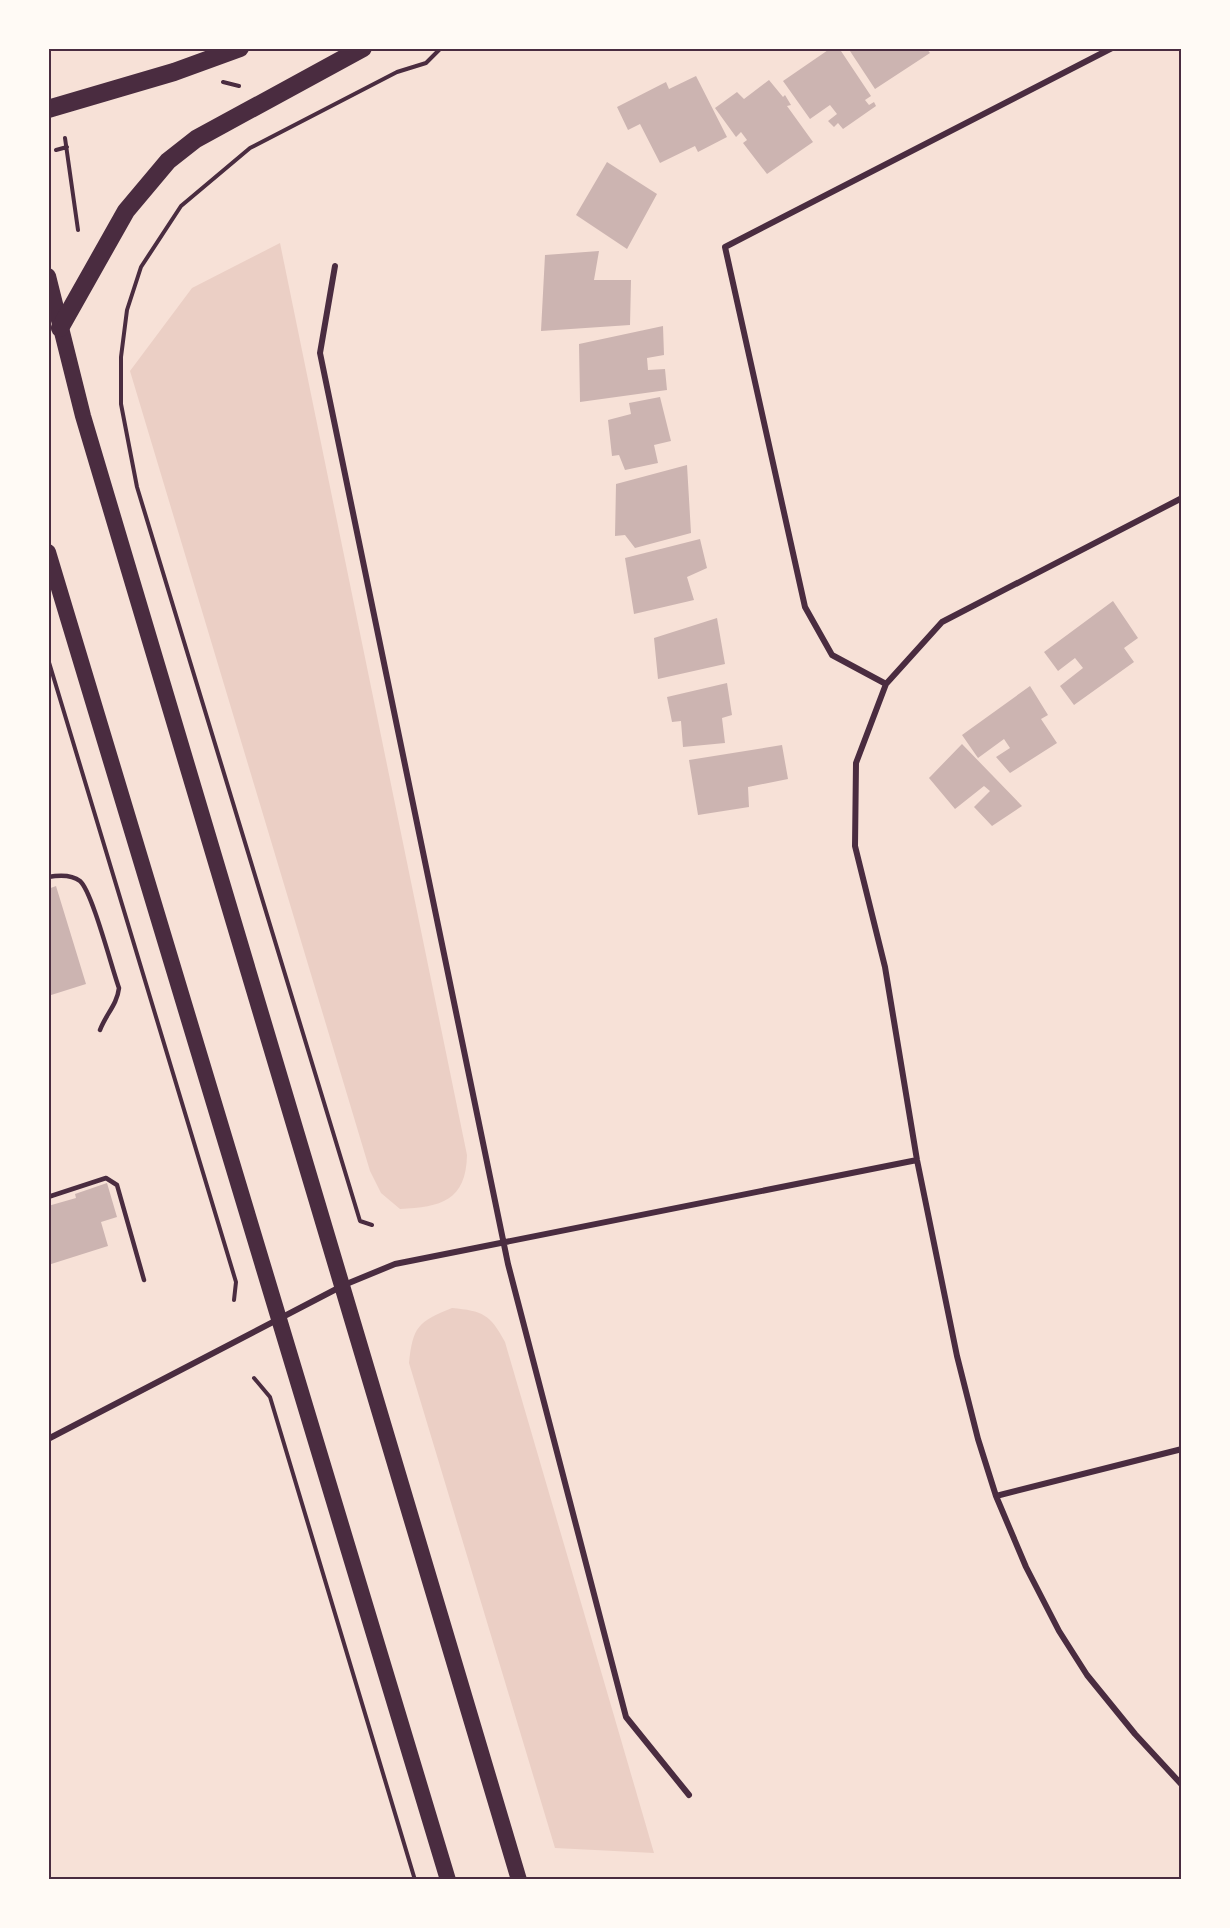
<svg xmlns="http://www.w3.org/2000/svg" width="1230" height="1928" font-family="'Public Sans',sans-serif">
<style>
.green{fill:#ebcfc5}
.building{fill:#ccb4b1}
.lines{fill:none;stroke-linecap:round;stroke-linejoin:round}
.path{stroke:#4a2c40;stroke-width:4}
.service{stroke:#4a2c40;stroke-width:4.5}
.minor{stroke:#4a2c40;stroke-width:6}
.trunk{stroke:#4a2c40;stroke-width:16}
.motorway{stroke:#4a2c40;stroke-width:18}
.neatline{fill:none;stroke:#4a2c40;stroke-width:2}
</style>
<rect width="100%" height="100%" fill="#f7e1d7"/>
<!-- green -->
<path class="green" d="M280,243L467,1155C466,1201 441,1207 400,1209L381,1193L370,1171L130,371L192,288Z
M452,1308C483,1311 490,1314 505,1342L654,1853L555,1848L409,1363C413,1326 418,1322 452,1308Z"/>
<!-- building -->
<path class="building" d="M831,48H839L871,96L865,100L869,105L874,102L876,106L843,129L838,123L834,127L828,121L837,114L830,105L810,119L783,81Z
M848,48H926L930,53L875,89Z
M696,76L727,137L698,152L695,146L660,163L640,124L628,130L617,107L666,82L669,89Z
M769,80L783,97L785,95L791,105L787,106L813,142L767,174L743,143L747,140L741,132L736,137L715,108L737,92L744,99Z
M607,162L657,194L627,249L576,215Z
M599,251L594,280H631L630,325L541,331L545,255Z
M663,326L664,355L647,358L648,370L665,369L667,390L580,402L579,344Z
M660,397L671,441L654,445L658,463L625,470L619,455L612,456L608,420L631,414L629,403Z
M687,465L691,533L635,548L625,535L615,536L616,484Z
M700,539L707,568L687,577L694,600L634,614L625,558Z
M1113,601L1138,638L1124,648L1134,662L1074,705L1060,686L1083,668L1075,658L1058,671L1044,652Z
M717,618L725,664L658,679L654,638Z
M727,683L732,715L722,718L725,743L683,747L681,721L672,722L667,697Z
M1030,686L1048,715L1041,719L1057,743L1010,773L996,757L1010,748L1004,739L978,758L962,735Z
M962,744L1022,806L992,826L974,807L990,791L984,786L955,809L929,778Z
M782,745L788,779L748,787L749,807L698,815L689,760Z
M56,886L86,984L48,996V889Z
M107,1183L117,1217L101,1222L108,1246L48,1265V1206L76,1198L75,1194Z"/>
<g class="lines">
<!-- path -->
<path class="path" d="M223,82L239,86
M65,138L78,230
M56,150L67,147
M48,659L236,1282L234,1300
M372,1225L360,1221L137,487L121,404V357L127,310L141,267L181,206L250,148L397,72L426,63L441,48
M254,1378L270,1397L415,1880"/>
<!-- service -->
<path class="service" d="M48,877C59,875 71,874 80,881C92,891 112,969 119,988C117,1005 106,1014 100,1030
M48,1197L106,1178L117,1185L144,1280"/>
<!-- minor -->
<path class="minor" d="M335,266L320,353L508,1264L626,1717L689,1795
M1182,498L942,622L886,684L856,763L855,846L885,967L917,1160L957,1356L978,1439L996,1496L1026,1567L1059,1631L1087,1675L1135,1734L1182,1785
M886,684L832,655L805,607L725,247L1112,48
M48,1439L344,1285L395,1264L917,1160
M996,1496L1182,1449"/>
<!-- trunk -->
<path class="trunk" d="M48,276L83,416L519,1880
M48,552L448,1880"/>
<!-- motorway -->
<path class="motorway" d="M48,109L174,72L240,48
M60,328L126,211L168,161L196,139L363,48"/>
</g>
<!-- border -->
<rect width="1230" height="1928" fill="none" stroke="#fffaf5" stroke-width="99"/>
<rect x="50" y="50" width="1130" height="1828" class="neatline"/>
</svg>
